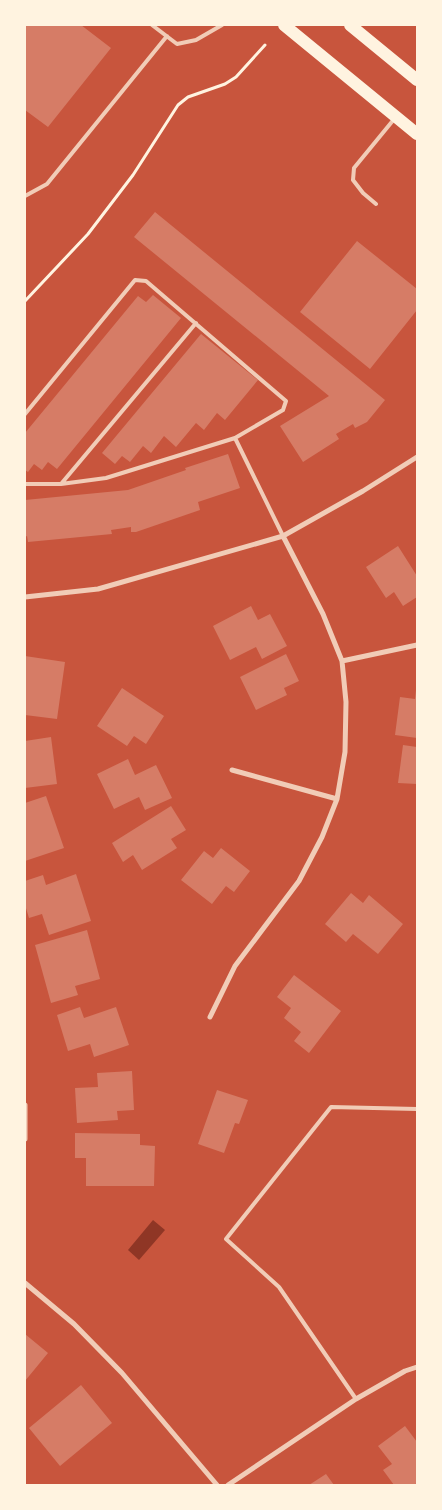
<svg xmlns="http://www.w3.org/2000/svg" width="442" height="1510" font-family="Quicksand,sans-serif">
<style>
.water{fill:#8f3625}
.building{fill:#d67c66}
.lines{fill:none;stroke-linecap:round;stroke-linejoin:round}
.path{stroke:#fff3e0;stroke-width:3}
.service{stroke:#f1ccb7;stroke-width:4}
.minor{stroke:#f1ccb7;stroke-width:5}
.primary{stroke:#fff3e0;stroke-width:12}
</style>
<rect width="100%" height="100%" fill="#c8553d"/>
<!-- water -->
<path class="water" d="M153,1220L165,1230L139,1260L128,1250Z"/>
<!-- building -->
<path class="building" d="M25,25H81L111,48L48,127L25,110Z
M155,212L385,400L367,422L355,428L353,424L336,434L339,439L303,462L280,426L329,396L134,237Z
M357,241L417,289V310L370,369L300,312Z
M153,295L181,318L57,469L48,462L42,470L34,464L28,472L25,470V433L138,296L146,302Z
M201,334L258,380L225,420L217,413L204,430L196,423L176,447L164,436L151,453L143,446L130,462L122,456L115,464L102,453Z
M228,454L240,488L198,502L200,510L136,532H131V527L111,530L112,534L28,542L27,536L25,537V500L128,490L186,470L185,468Z
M398,546L417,576V597L403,606L394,592L386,598L366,567Z
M251,606L258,620L270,614L287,646L262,659L256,647L230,660L213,626Z
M286,654L299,681L284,688L287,695L256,710L240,677Z
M25,656L65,662L57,719L25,715Z
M122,688L164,716L146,744L134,736L127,746L97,726Z
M416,690H417V738L395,735L400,697L415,699Z
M51,737L57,784L25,788V741Z
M403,745L417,747V784L398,783Z
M128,759L135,775L156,765L172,798L145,810L139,797L114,809L97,774Z
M46,796L64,848L25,861V803Z
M171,806L186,830L171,839L177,848L142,870L133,855L123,862L112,843Z
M221,848L250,871L234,892L226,886L212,904L181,880L204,851L213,858Z
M76,874L91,921L49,935L42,914L29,918L25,905V881L43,875L46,885Z
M351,893L363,903L369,895L403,924L378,954L353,934L346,942L325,924Z
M87,930L100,979L75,986L78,995L51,1003L35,945Z
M294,975L341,1011L309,1053L294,1041L301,1032L284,1018L291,1008L277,997Z
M80,1007L84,1018L116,1007L129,1045L94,1057L90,1044L68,1051L57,1015Z
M132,1071L134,1110L117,1111L118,1120L77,1123L75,1088L98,1087L97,1073Z
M217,1090L248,1100L239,1124L235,1123L224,1153L198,1144Z
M75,1133L140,1134V1145L155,1146L154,1186H86V1158H75Z
M25,1334L48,1353L25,1381Z
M81,1385L112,1423L60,1466L29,1428Z
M405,1426L417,1442V1483L414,1485H394L383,1470L392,1464L378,1446Z
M326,1474L334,1485H309Z"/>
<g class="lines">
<!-- path -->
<path class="path" d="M25,301L88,234L133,175L178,105L188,97L225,84L236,77L265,45"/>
<!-- service -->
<path class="service" d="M152,25L177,44L196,40L222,25
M25,196L47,184L167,36
M376,204L363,193L353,180L354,168L395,118
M25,414L135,280L146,281L286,401L283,410L235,438
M25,484H61L106,478L235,438L283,536
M61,484L196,323
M356,1399L279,1287L226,1239L331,1107L417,1109"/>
<!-- minor -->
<path class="minor" d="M25,597L98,589L283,536L363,491L417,457
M342,661L417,645
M232,770L337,799
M210,1017L235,966L299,881L322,837L337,799L345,752L346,702L342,661L323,614L283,536
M25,1105V1139
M25,1283L74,1324L122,1373L217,1485
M228,1485L356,1399L405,1371L417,1367"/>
<!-- primary -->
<path class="primary" d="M284,25L417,134
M350,25L417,80"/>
</g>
<!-- border -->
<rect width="442" height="1510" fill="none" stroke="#fff3e0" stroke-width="52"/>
</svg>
